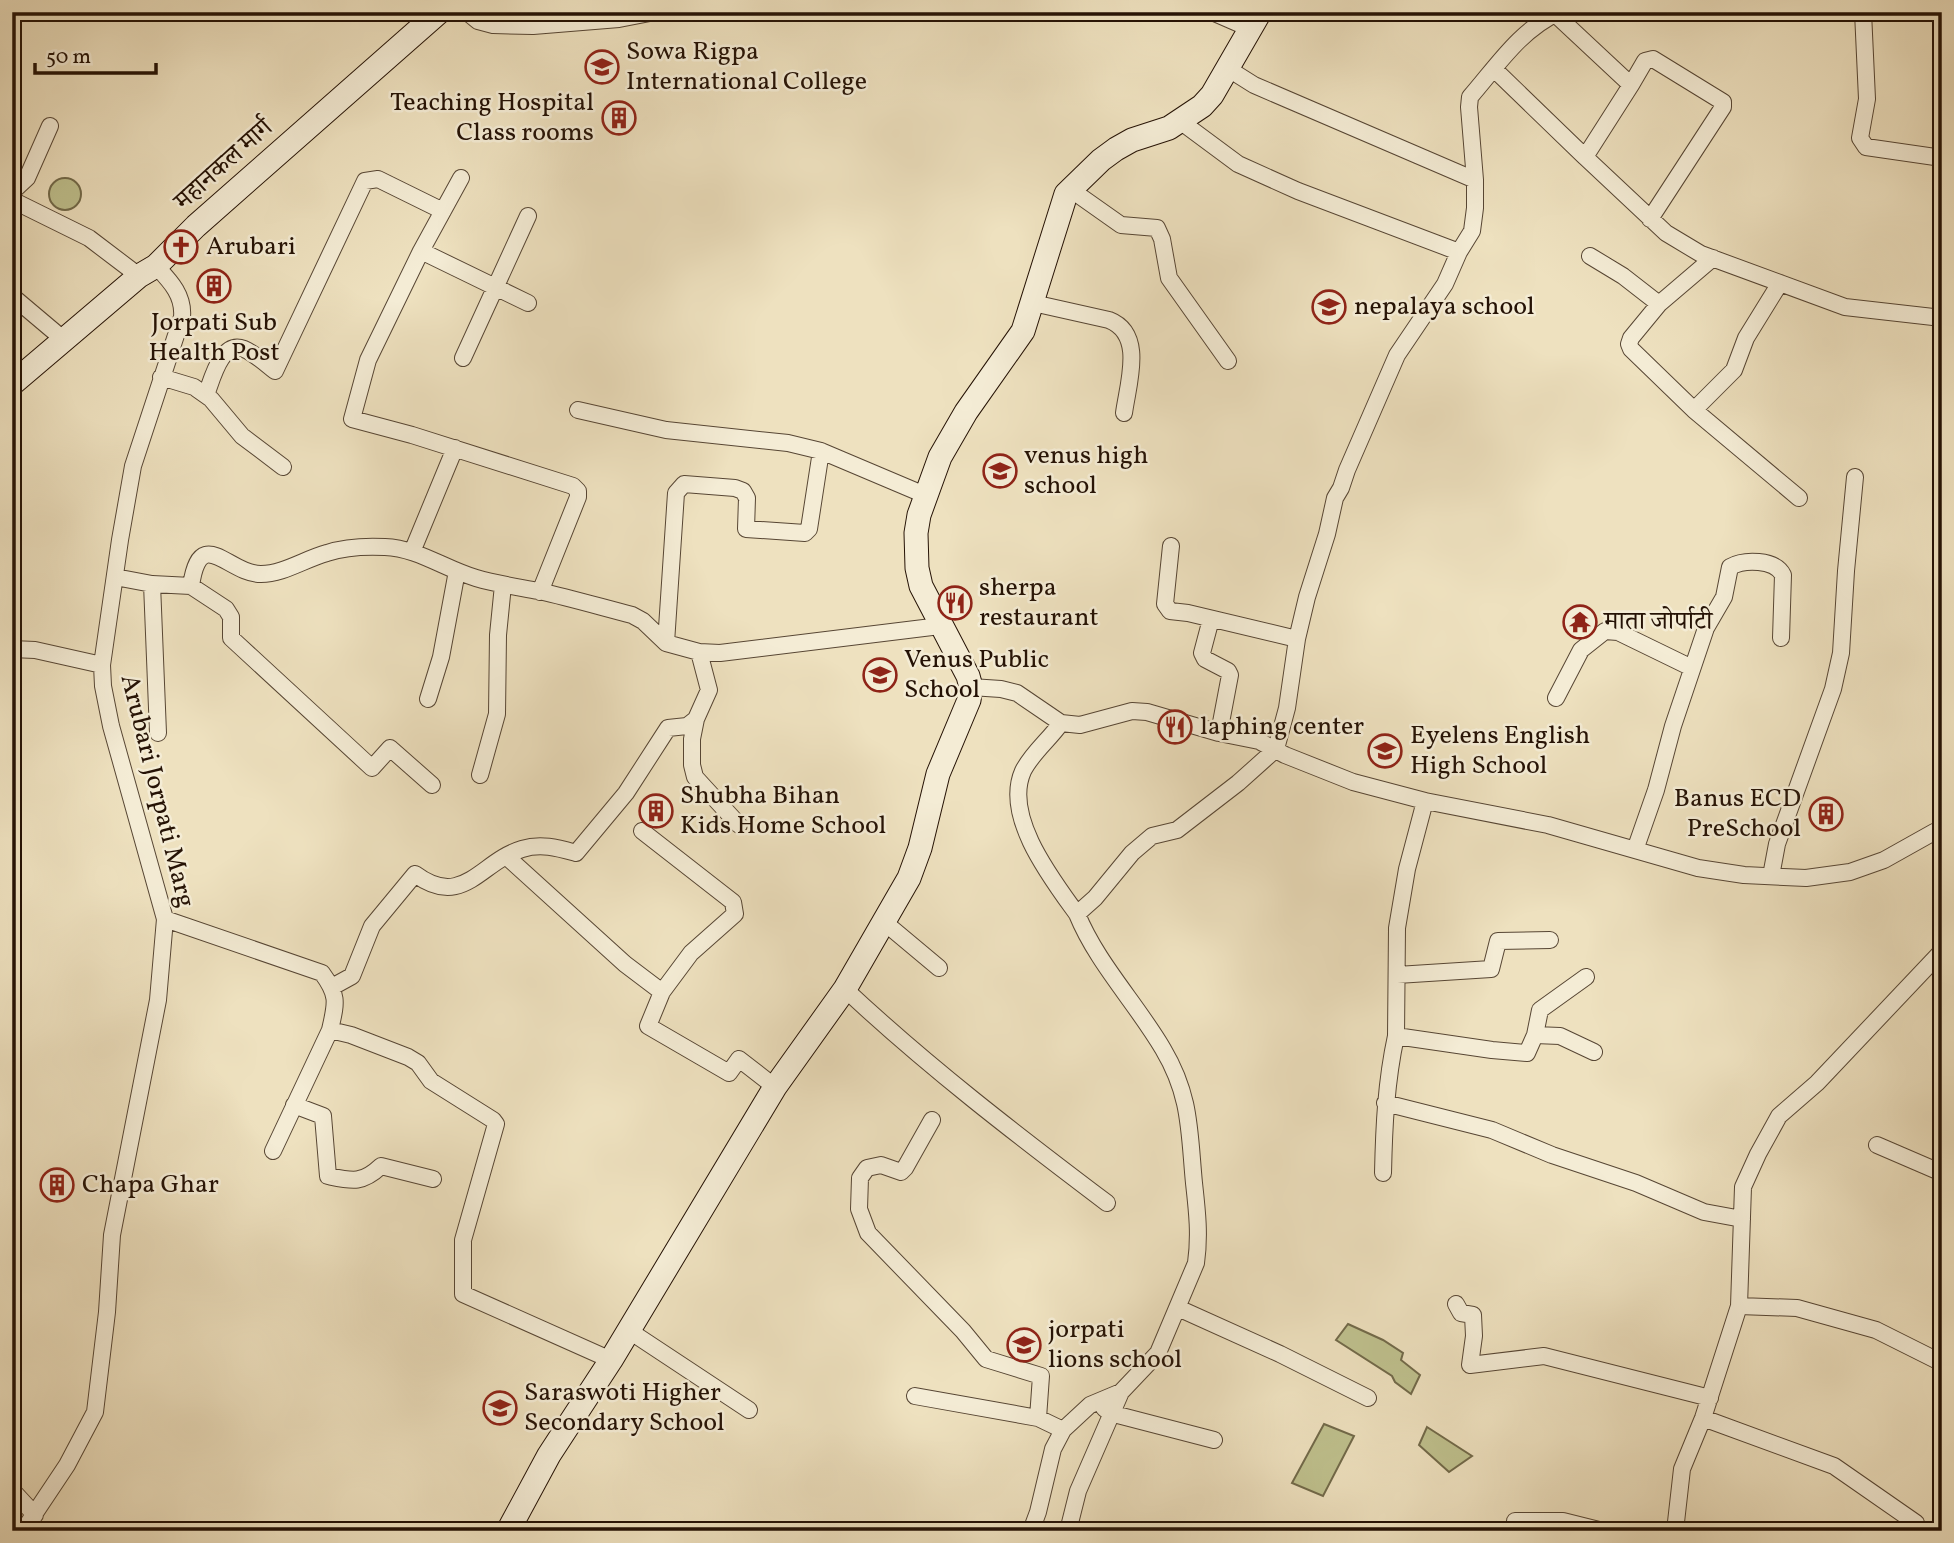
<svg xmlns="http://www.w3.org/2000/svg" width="1954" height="1543" font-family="Vollkorn,'Noto Serif Devanagari',serif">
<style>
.green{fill:#bfc18e;stroke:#726a4a;stroke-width:2}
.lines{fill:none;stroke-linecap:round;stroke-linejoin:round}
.minor-casing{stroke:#574634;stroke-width:18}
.secondary-casing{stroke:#251205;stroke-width:25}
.minor{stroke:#f4ecd5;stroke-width:16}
.secondary{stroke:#f4ecd5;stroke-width:23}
.labels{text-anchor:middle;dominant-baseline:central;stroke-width:5;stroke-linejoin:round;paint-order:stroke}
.poi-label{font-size:26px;fill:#251205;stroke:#f4ecd5;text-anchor:start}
.street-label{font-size:26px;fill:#251205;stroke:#f4ecd5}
</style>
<rect width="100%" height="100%" fill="#eee1bf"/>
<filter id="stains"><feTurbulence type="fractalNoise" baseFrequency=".00286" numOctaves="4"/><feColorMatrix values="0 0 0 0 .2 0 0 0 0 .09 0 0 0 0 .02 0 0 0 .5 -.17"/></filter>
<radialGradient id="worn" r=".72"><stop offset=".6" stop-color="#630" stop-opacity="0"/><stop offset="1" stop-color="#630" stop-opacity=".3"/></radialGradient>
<!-- green -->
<path class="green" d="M49 194a16 16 0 1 1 32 0a16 16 0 1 1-32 0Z
M1348,1324L1383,1340L1403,1353L1401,1360L1420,1375L1411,1394L1395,1382L1392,1376L1336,1340Z
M1324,1424L1354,1436L1323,1496L1292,1483Z
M1427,1427L1472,1456L1449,1472L1419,1445Z"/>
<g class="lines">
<defs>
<path id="minor" d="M467,12L478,21L493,25L533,26L619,19L655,12
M1212,12L1251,29
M1863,12L1867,99L1860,138L1866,147L1942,158
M1227,68L1254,85L1475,180
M1494,69L1585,157L1631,85L1555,14
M1631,85L1645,61L1653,59L1723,102V107L1650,219
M1180,121L1238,164L1298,191L1459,252
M1585,157L1666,233L1701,254L1845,307L1942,318
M461,178L421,251L368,360L352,419L412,435L573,486L578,491V497L540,592
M1070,189L1121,225L1157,228L1162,239L1169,278L1228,361
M12,192L27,178L50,126
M12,200L89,238L139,276
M421,251L528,303
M1590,256L1623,276L1659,304
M1713,258L1659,304L1631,338L1629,344L1631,349L1694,410L1799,498
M12,296L63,339
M1033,303L1109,320C1145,334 1128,383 1124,413
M463,358L528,216
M161,377L194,387L211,399L242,436L283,467
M206,395C212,380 221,340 244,349C254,353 266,364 275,371L365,181L378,179L443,211
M578,410L666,430L788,443L821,451L925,495
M1694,410L1734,370L1746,338L1780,283
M1171,546L1165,604L1170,611L1188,613L1297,639
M412,552L455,448
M115,577L152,584L191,586C200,523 228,574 261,574C283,574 305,559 327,553C345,547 365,546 385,547C417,548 445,569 476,578C496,584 518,587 539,591C570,598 601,607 632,615L643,621L666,643L699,652L720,653L940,626
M152,584L158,733
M191,586L226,609L231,617V638L372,768L390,748L432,785
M1211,619L1202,653L1205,659L1228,671L1230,675L1219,733
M666,643L676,493L684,484L735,488L743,491L747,498L746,529L805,533L809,529L821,451
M12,649L35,650L102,665
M699,652L709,690L696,719L692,739V765L695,777L739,825
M971,687L1001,689L1017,693L1061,723L1080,725L1132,711L1147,712L1219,733L1259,741L1285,755L1353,782L1425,801L1548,825L1698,868L1744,875L1806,878L1850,872L1884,860L1934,832L1942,831
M1556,698L1581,650L1605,631L1618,632L1692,668
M428,699L441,657L457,571
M1061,723C1049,740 1032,753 1023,771C1003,816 1051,878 1077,914
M480,775L497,714L498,635L503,585
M1425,801L1407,869L1397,928L1396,1036L1492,1050L1527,1053L1535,1035L1560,1036L1594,1052
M642,831L733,902L735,914L691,953L662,992L648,1026L729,1073L739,1059L775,1087
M1635,850L1656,790L1673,726L1706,628L1724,597L1730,567C1744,559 1775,559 1783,575L1781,638
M507,857L625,964L662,992
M1771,876L1777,844L1833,689L1841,653L1846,571L1855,477
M165,919L322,973C339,996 336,1003 330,1030L351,1035L408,1057L418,1063L431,1081L493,1120L496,1124L463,1240V1294L611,1360
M884,922L939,968
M1397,975L1491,969L1498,941L1550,940
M332,987L352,976L372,926L415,874C463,910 481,861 522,849C541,843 558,848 576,853L626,793L668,728L687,726L696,719
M845,989C927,1066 1017,1135 1107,1203
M1535,1035L1540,1010L1586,977
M1385,1103L1492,1130L1552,1155L1636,1183L1704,1212L1742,1219
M294,1105L323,1116L328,1176C352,1181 362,1184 381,1166L433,1179
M932,1120L905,1168L901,1172L881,1165L867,1168L860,1178L859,1209L868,1233L963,1331L986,1359L1041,1376L1038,1418
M1877,1145L1942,1173
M273,1151L330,1030
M1383,1173C1384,1127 1386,1082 1396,1036
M1456,1304L1461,1313L1473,1315L1474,1336L1470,1365L1544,1356L1710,1398
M1739,1306L1797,1308L1876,1330L1942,1363
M1178,1308L1280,1354L1368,1398
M12,1313V1355
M628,1330L749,1410
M915,1396L1038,1418L1063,1430
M1104,1408L1110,1413L1214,1440
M1703,1418L1834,1466L1916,1523
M12,1490L35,1515
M1515,1521H1563L1603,1531
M23,1531L67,1465L95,1412L107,1312L112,1235L158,1000L165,919L111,726L103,686L102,665L120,540L133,466L182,317C184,295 170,281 156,266
M1031,1531L1038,1512L1053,1449L1063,1430L1090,1405L1121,1392L1158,1353L1196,1263C1200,1235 1197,1210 1194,1183C1189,1131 1191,1096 1163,1049C1136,1003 1097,963 1077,914L1095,898L1132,853L1152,836L1177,830L1238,783L1276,749L1287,708L1297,639L1307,597L1327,534L1335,498L1341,488L1347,470L1397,355L1445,284L1459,252L1472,231L1475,208V180L1469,107L1470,97C1497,66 1520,30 1559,12
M1068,1531L1078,1491L1121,1392
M1675,1531L1682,1469L1703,1418L1739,1306L1743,1187L1758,1154L1779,1116L1817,1083L1942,951"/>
<path id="secondary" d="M12,384L139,276L156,266L196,226L439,12
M508,1531L549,1455L611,1360L775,1087L845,989L909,878L920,848L938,774L969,700L971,687L968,676L921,586L917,568L916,533L919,515L940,457L966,412L1023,331L1066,194L1101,160L1116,149L1132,140L1169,128L1202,106L1212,95L1260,12"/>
</defs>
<!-- minor casing -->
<use href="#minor" class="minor-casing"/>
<!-- secondary casing -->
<use href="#secondary" class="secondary-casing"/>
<!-- minor -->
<use href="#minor" class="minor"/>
<!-- secondary -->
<use href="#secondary" class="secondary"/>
</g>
<!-- icons -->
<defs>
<symbol id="university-ring" viewBox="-11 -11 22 22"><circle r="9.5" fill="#f4ecd5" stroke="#8f2418" stroke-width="1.5"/><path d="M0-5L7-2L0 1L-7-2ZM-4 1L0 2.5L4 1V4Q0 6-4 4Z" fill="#8f2418"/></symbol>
<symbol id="building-ring" viewBox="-11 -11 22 22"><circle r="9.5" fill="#f4ecd5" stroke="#8f2418" stroke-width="1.5"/><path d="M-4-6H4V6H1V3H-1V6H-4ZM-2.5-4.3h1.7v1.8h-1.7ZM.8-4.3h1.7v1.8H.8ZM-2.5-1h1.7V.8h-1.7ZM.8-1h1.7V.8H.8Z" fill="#8f2418"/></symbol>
<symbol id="church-ring" viewBox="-11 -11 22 22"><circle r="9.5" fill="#f4ecd5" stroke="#8f2418" stroke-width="1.5"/><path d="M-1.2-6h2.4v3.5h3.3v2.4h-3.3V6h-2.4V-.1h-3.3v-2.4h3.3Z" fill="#8f2418"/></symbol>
<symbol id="school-ring" viewBox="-11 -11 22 22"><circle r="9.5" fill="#f4ecd5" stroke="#8f2418" stroke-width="1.5"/><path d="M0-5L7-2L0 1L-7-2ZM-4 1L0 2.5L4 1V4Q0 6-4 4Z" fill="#8f2418"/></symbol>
<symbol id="restaurant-ring" viewBox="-11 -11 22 22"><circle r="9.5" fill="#f4ecd5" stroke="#8f2418" stroke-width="1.5"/><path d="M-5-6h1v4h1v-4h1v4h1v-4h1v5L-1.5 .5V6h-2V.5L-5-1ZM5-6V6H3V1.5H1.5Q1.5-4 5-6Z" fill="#8f2418"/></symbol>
<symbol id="temple-ring" viewBox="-11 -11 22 22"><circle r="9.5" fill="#f4ecd5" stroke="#8f2418" stroke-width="1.5"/><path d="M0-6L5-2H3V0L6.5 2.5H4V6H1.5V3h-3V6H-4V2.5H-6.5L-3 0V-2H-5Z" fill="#8f2418"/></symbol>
</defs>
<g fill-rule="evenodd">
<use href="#university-ring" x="583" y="48" width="38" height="38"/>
<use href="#building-ring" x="600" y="99" width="38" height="38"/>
<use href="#church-ring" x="162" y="228" width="38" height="38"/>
<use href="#building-ring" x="195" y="267" width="38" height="38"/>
<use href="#school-ring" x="1310" y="288" width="38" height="38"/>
<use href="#school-ring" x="981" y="452" width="38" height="38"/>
<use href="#restaurant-ring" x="936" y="584" width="38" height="38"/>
<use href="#temple-ring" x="1561" y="603" width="38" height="38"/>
<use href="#school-ring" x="861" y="656" width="38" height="38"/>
<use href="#restaurant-ring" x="1156" y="708" width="38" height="38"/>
<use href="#school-ring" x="1366" y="732" width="38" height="38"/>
<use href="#building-ring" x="637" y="792" width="38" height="38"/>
<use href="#building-ring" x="1807" y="795" width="38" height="38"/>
<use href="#building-ring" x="38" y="1166" width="38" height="38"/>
<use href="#school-ring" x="1005" y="1326" width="38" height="38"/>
<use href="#school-ring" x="481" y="1389" width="38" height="38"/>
</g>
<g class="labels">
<!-- poi labels -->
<g class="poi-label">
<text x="626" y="52">Sowa Rigpa<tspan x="626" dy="30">International College</tspan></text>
<text x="594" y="103" text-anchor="end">Teaching Hospital<tspan x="594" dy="30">Class rooms</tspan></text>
<text x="206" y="247">Arubari</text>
<text x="1354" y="307">nepalaya school</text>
<text x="214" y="323" text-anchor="middle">Jorpati Sub<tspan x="214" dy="30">Health Post</tspan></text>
<text x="1024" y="456">venus high<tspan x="1024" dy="30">school</tspan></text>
<text x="979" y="588">sherpa<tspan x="979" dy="30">restaurant</tspan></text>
<text x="1604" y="622">माता जोर्पाटी</text>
<text x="904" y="660">Venus Public<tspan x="904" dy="30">School</tspan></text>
<text x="1200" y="727">laphing center</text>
<text x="1410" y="736">Eyelens English<tspan x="1410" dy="30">High School</tspan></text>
<text x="680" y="796">Shubha Bihan<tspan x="680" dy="30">Kids Home School</tspan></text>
<text x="1801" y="799" text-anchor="end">Banus ECD<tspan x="1801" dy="30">PreSchool</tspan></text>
<text x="82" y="1185">Chapa Ghar</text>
<text x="1048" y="1330">jorpati<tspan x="1048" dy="30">lions school</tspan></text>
<text x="524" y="1393">Saraswoti Higher<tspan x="524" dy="30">Secondary School</tspan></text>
</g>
<!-- street labels -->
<g class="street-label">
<text transform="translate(224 165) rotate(-42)">महानकल मार्ग</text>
<text transform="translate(157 791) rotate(76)">Arubari Jorpati Marg</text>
</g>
</g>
<!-- margin -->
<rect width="1954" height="1543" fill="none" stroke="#eee1bf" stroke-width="42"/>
<rect x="14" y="14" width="1926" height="1515" fill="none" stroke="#251205" stroke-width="3.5"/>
<rect x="21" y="21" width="1912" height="1501" fill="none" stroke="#251205" stroke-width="2"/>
<!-- scale -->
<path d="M35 63v10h121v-10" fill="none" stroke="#251205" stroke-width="3.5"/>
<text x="46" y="63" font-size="21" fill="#251205" stroke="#f4ecd5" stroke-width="5" paint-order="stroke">50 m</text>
<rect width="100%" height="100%" filter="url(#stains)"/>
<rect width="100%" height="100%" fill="url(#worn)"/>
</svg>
